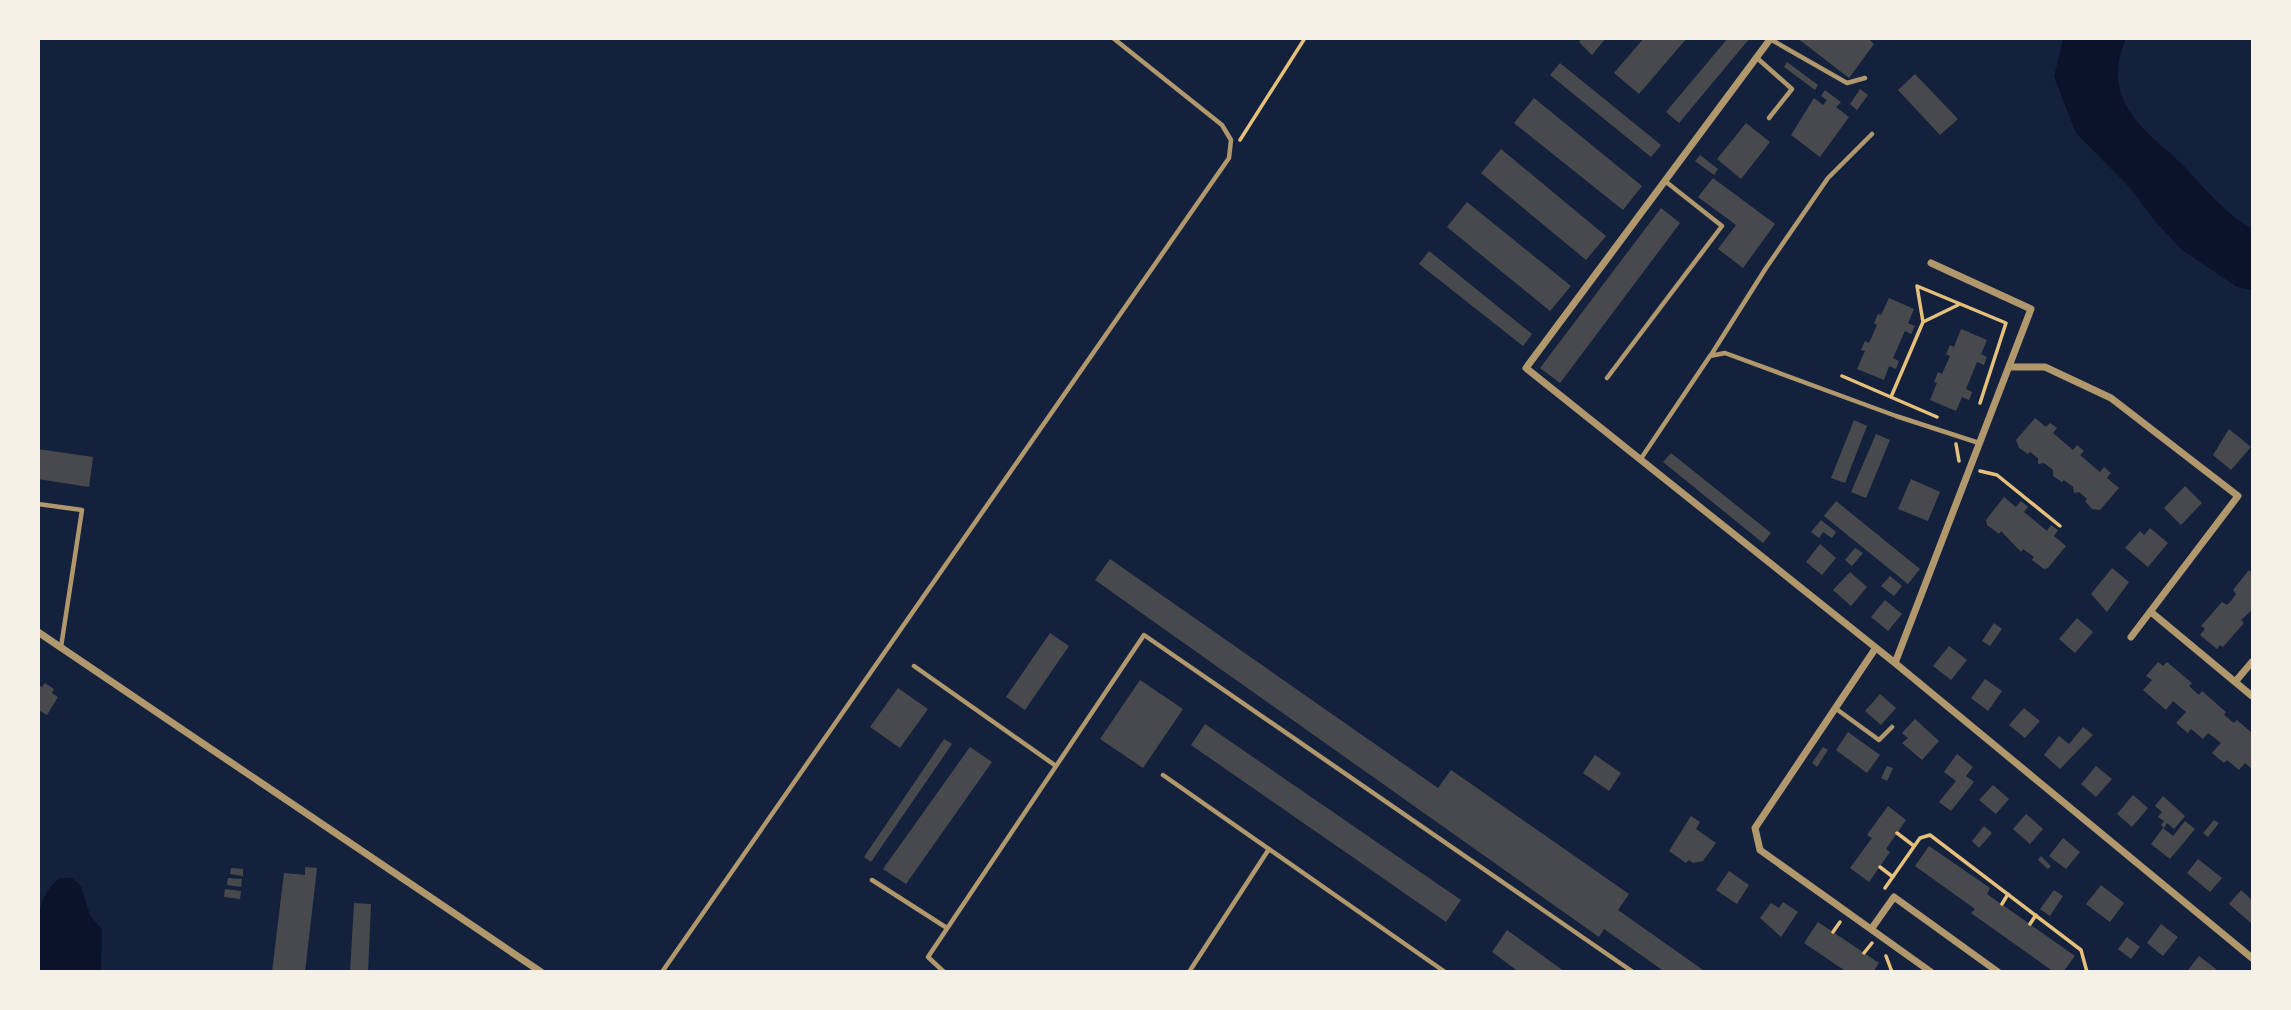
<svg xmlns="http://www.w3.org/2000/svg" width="2291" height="1010" font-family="Signika,sans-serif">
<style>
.water{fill:#0b132b}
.building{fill:#48494c}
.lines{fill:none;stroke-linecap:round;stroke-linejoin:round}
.path{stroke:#e5c07b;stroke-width:3.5}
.service{stroke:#b1986c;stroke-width:4.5}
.minor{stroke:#b1986c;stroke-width:7}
</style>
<rect width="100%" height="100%" fill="#14213d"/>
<!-- water -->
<path class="water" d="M2063,39H2126C2117,58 2115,82 2124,101C2136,127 2162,145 2182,164C2206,189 2222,211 2252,229V290L2237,287L2182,250L2154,220L2130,188L2076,133L2054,77Z
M60,878H72L81,886L90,915L102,930L101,971H39C38,938 31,900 60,878Z"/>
<!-- building -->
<path class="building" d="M1582,38H1606L1592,55L1579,42Z
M1644,38H1687L1639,94L1614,73Z
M1728,38H1750L1679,123L1666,112Z
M1797,38H1868L1874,44L1849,78Z
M1787,62L1818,85L1815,90L1784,67Z
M1560,63L1661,145L1651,157L1550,75Z
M1915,74L1958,119L1940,135L1898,90Z
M1860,89L1868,95L1857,110L1850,104Z
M1825,90L1841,102L1836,107L1849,117L1820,157L1791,135L1814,98L1823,105L1827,100L1821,96Z
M1534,98L1642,186L1623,210L1514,123Z
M1746,123L1770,142L1741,179L1717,159Z
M1501,149L1606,236L1586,260L1481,173Z
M1700,155L1718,169L1714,175L1695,161Z
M1713,178L1775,224L1743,268L1718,249L1736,225L1698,197Z
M1467,202L1571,286L1550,311L1447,227Z
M1661,208L1680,223L1560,383L1540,368Z
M1429,251L1532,334L1523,346L1419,264Z
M1889,298L1914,309L1908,323L1915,326L1911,334L1905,331L1893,358L1899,361L1896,369L1889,366L1884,380L1857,369L1865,351L1861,350L1865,341L1869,343L1877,325L1874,323L1878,314L1881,315Z
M1961,329L1987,340L1981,354L1987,357L1984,365L1977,362L1966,389L1972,392L1969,400L1962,397L1956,411L1930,400L1937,383L1934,382L1938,372L1942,374L1950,356L1946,354L1950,345L1954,347Z
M2035,418L2046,427L2050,423L2057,428L2053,433L2073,450L2077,445L2084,451L2080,455L2100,472L2104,467L2111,473L2107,478L2119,488L2100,510L2092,509L2085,501L2087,499L2079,492L2074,493L2073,487L2064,480L2062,482L2053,476V470L2044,463L2038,464V458L2030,452L2028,454L2019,448L2016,440Z
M1854,420L1867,426L1845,483L1831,478Z
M2229,429L2251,447L2231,470L2213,455Z
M1876,434L1890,440L1866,498L1851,492Z
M38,449L93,457L89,487L38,479Z
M1671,453L1771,533L1763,543L1663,462Z
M1911,479L1940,492L1928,521L1898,509Z
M2185,486L2202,503L2181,525L2164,508Z
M2004,497L2016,507L2021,501L2028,507L2024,512L2047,531L2051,525L2058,530L2054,536L2066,546L2048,568L2044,569L2032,560L2034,557L2023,549L2021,552L2001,531L1999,534L1987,525L1986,520Z
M1836,501L1920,569L1908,584L1824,516Z
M1821,520L1836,532L1832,538L1823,532L1819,538L1811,532Z
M2150,528L2168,543L2148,567L2125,548L2140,531L2144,535Z
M1820,544L1836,558L1822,575L1806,562Z
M1855,548L1863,553L1852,566L1845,560Z
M1110,559L1438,788L1451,770L1629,894L1618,910L1706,972H1665L1604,929L1599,937L1095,580Z
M2112,568L2129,582L2107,612L2091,594Z
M2249,570L2252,573V610L2241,620L2244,623L2223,647L2220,645L2217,649L2200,635L2205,629L2201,626L2222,602L2227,605L2231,601L2236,594L2233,590Z
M1850,572L1867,587L1851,606L1833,590Z
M1890,576L1902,586L1894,596L1881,586Z
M1885,600L1902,614L1888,631L1871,617Z
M2077,618L2093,632L2075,653L2059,639Z
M1994,623L2002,629L1990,646L1982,641Z
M1050,633L1069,646L1025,710L1006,697Z
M1949,646L1967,660L1951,680L1933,666Z
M2158,662L2163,666L2167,662L2192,683L2189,686L2199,695L2202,691L2226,712L2224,715L2234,723L2237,720L2252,733V769L2245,763L2239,770L2227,760L2224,763L2212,753L2221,743L2208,733L2203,739L2191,729L2188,733L2176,723L2186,712L2173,701L2166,710L2143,690L2152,680L2146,676Z
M1985,679L2002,691L1988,711L1971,698Z
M1140,680L1183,709L1143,768L1100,739Z
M45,683L54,689L52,693L58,697L47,715L40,711L38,714V685L42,687Z
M898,688L928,709L900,748L870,727Z
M1880,694L1896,708L1881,725L1865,711Z
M2024,708L2040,721L2025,738L2009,725Z
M1915,719L1939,741L1922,760L1902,743L1908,738L1902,733Z
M1205,724L1461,900L1446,922L1191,745Z
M2083,727L2093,735L2060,769L2044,755L2059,736L2069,744Z
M1848,732L1880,755L1867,773L1836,750Z
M944,739L952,744L871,862L864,857Z
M970,747L992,762L906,884L883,869Z
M1823,747L1828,750L1817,767L1812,763Z
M1957,754L1973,767L1966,776L1974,782L1951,811L1939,802L1956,781L1944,772Z
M1595,755L1621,773L1609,791L1583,773Z
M1887,766L1893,768L1887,781L1881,778Z
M2096,766L2112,779L2096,797L2081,784Z
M1993,785L2009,799L1996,814L1979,800Z
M2133,795L2148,808L2132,827L2117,814Z
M2163,796L2185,816L2174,829L2167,823L2164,828L2161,825L2164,821L2158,817L2162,812L2155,806Z
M1888,806L1906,820L1886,849L1890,852L1869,882L1850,868L1872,838L1867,835Z
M2026,814L2043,829L2030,844L2013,829Z
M1691,816L1700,822L1696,829L1716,843L1703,861L1693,863L1689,860L1686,863L1669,851Z
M2214,820L2219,823L2208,837L2203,833Z
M2185,821L2195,829L2170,859L2151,844L2163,828L2173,836Z
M1984,826L1992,833L1979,848L1972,841Z
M2063,838L2080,852L2066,869L2049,856Z
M1929,846L1990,888L1987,894L2075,956L2063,972H2054L1971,913L1975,909L1915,866Z
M2041,856L2051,866L2048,869L2038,860Z
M2198,859L2222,878L2210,892L2187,873Z
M305,867L317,868L305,972H272L284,873L305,875Z
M231,868L243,869V876L230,874Z
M1729,871L1749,885L1737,904L1716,890Z
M228,878L242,879L241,887L227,885Z
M2101,885L2124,903L2110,922L2086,904Z
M225,889L241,891L240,899L224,897Z
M2054,890L2063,896L2050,916L2040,909Z
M2241,890L2252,900L2251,923L2229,904Z
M1783,902L1798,912L1781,937L1760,918L1771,903L1779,908Z
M354,903L371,904L368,972H350Z
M1818,922L1879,963L1873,972H1847L1804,943Z
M2161,924L2178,937L2163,956L2147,943Z
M1507,930L1565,972H1519L1492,952Z
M2127,937L2140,947L2131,959L2118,949Z
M2199,956L2216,969L2214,972L2188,970Z"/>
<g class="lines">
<!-- path -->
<path class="path" d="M1240,140L1305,38
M1923,322L1958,305
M1842,376L1937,417
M1891,397L1923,322L1917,286L2006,323L1980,403
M1956,444L1959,461
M1980,471L1997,475L2060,526
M1897,833L1914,846
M1880,867L1893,877
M1885,888L1920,838L1930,835L2081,950L2087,972
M2002,904L2008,894
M2030,924L2036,915
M1833,932L1840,922
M1864,953L1872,943
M1886,956L1892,972"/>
<!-- service -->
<path class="service" d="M1770,39L1847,83L1865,78
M1757,58L1792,89L1769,118
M1711,355L1766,268L1828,178L1872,134
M1607,378L1722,226L1665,181
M1640,460L1710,356L1725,353L1896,416L1979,443
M38,504L82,510L61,647
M914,666L1056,766
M1835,708L1879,740L1892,727
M1163,775L1445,972
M872,880L947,928
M662,972L1229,158L1231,140L1222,125L1113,38
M944,972L928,957L1144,635L1633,972
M1189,972L1269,849"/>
<!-- minor -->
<path class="minor" d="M1771,38L1526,368L1895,663L2252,958
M2010,367H2045L2111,398L2238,496L2131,637
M2151,612L2252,696
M38,632L541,972
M1875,649L1755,828L1760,850L1931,972
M1895,663L2031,309L1931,263
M2235,682L2252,662
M1872,928L1894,897L1998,972"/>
</g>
<!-- border -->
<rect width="2291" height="1010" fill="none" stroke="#f6f1e7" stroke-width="80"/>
</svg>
